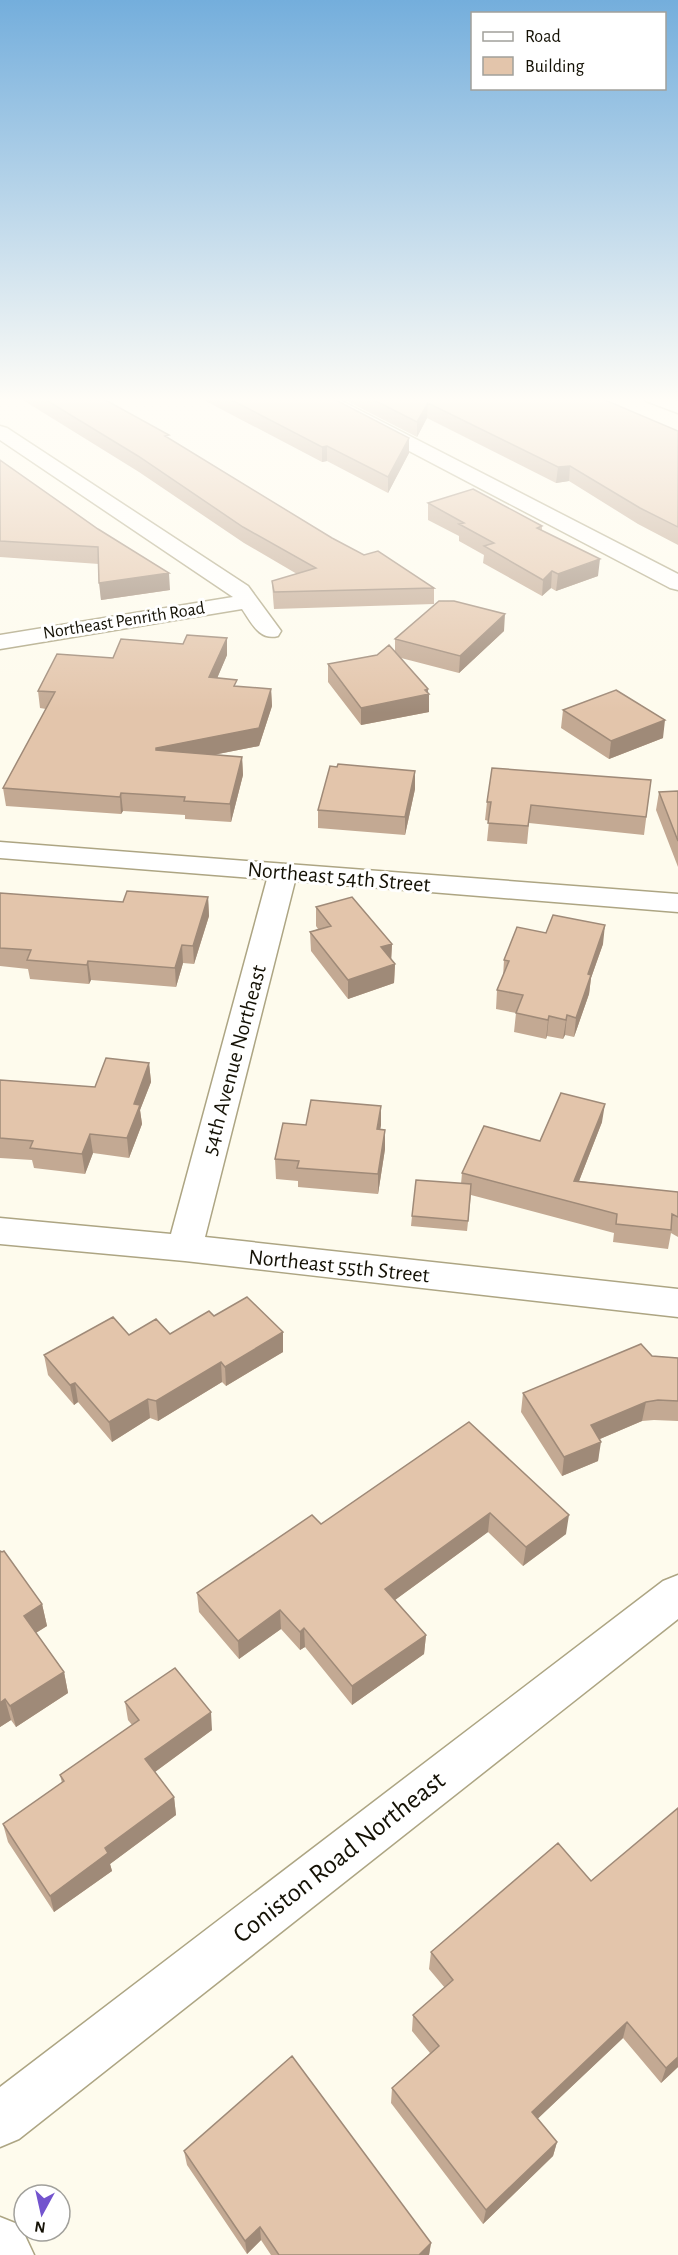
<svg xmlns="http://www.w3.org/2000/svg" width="678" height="2255" font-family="'Alegreya Sans',sans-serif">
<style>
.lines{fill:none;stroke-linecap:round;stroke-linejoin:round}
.minor-casing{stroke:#ada583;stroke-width:3}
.minor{fill:#fff;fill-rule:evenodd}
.wall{fill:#c3a993}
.shaded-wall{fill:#9f8a78}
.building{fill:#e3c5ab;stroke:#9f8a78;stroke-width:1.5}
.labels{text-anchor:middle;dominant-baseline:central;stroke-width:6;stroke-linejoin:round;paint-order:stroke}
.far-street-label{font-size:18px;fill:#141105;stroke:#fff}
.street-label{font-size:22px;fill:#141105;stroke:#fff}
.near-street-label{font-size:27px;fill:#141105;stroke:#fff}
</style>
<rect width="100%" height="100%" fill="#fefbed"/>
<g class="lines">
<defs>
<path id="minor" d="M311,397H334L678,574V590L670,588L314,401Z
M643,397H667L678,401V413L646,401Z
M0,426L7,428L248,586L281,631L278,636C259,641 252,623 242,609L0,649V635L233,597L0,440Z
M0,842L678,894V912L295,881L205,1237L678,1289V1317L185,1261L0,1244V1218L171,1234L267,879L0,858Z
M678,1575V1619L19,2139L0,2147V2087L663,1581Z
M0,2217L20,2225L34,2255H0Z"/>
</defs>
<!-- minor casing -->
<use href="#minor" class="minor-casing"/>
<!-- minor -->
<use href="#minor" class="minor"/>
</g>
<!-- wall -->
<path class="wall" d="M18,397H100L332,538L364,555L434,588V604L274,609L273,597L272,581L297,574L244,543L139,472Z
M198,397H330L409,438V453L388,493L327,461L322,462Z
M339,397H598L678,431V545L638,524L569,481L556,483L427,418L417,437Z
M0,460L170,590L101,600L99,564L0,557Z
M428,503L542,526V530L598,576L556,591L551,588L542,596L483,563L484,555L459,541V536L428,520Z
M504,631L459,673L401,658L428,689L429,712L361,725L328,682V664L395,652V639Z
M227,655L217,678L237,687L271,689L272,706L259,746L213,755L242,757L243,775L231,822L185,819V815L123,811L121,814L6,806L3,788L46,709L40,708L38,691L113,658Z
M563,710L663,738L609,759L561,728Z
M415,771V789L405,835L318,828V810Z
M651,780L644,835L529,823L527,844L487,841L489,821L485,820L487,802Z
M678,791V867L656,810L659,792Z
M0,893L123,902L208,897L209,916L194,964L183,963L176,987L91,980L89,984L30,979L28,969L0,966Z
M316,907L392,944L391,960L395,964L394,983L348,999L311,951L310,932L318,929L316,926Z
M603,944L591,978L589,994L574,1037L565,1035L563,1039L547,1036L546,1039L514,1032L516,1013L496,1009L497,990L503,977L504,960Z
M149,1063L151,1082L140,1110L142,1124L129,1158L93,1153L85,1174L34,1168L32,1160L0,1158V1080L95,1087Z
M602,1122L579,1181L678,1192V1237L671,1233L668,1249L613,1242L614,1233L471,1195L467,1231L411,1226L412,1216L461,1184L462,1173L540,1141Z
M306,1125H381L380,1129L385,1130V1149L378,1194L298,1187V1181L276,1179L275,1159Z
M214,1316L283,1332V1352L226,1386L222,1382L158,1421L150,1418L112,1442L78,1402L74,1405L48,1375L44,1355L129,1335L170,1334Z
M652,1356L678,1358V1421L654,1420L642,1421L600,1439L598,1461L562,1476L521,1412L523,1393Z
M469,1422L566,1534L523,1566L488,1532L395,1600L426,1635L424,1654L352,1705L305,1647L300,1650L281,1629L239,1659L199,1612L197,1593L321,1524Z
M0,1551L42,1604L47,1626L36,1633L64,1672L68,1693L16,1727L11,1720L0,1727Z
M125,1702L212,1730L155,1772L174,1797L176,1815L110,1864L112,1871L54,1912L8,1842L3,1824L62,1783L60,1775L132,1725L128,1720Z
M558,1843L678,2067L661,2083L623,2038L537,2119L557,2142L553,2156L483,2224L391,2103L392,2088L430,2053L412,2031L413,2015L445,1988L429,1969L431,1952Z
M184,2151L431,2243L429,2255H271L261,2240L247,2254L187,2165Z"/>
<!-- shaded-wall -->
<path class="shaded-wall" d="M428,403L427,418L417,437V422Z
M409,438V453L388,493V477Z
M327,446V461L322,462V447Z
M570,466L569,481L556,483L558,467Z
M600,559L598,576L556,591L558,574Z
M552,571L551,588L542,596L543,580Z
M169,573L170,590L101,600L99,583Z
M505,614L504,631L459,673L460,656Z
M227,638V655L210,695L209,677Z
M271,689L272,706L259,746L157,766L156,748Z
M428,689V695L429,694V712L361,725V708Z
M665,720L663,738L609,759L611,741Z
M242,757L243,775L231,822L230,804Z
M415,771V789L405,835V817Z
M121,793L123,811L121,814L120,797Z
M208,897L209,916L194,964L193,946Z
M605,925L603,944L591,978L589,994L574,1037L576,1018L588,974Z
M392,944L391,963L381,947Z
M182,945L183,963L176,987L175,968Z
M88,961L91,980L89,984L87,965Z
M395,964L394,983L348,999V980Z
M567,1015L565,1035L563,1039L566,1020Z
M549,1016L547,1036L546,1039L548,1020Z
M149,1063L151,1082L140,1110L142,1124L129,1158L127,1138L134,1104Z
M605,1104L602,1122L572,1199L574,1181Z
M381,1106V1125L377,1149V1129Z
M385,1130V1149L378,1194V1174Z
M90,1134L93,1153L85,1174L82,1154Z
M283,1332V1352L226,1386L225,1367Z
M221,1362L222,1382L158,1421L156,1401Z
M75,1383L78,1402L74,1405L70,1385Z
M148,1399L150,1418L112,1442L109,1422Z
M646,1402L642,1421L588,1444L591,1425Z
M601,1442L598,1461L562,1476L564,1457Z
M490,1513L488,1532L384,1608L385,1589Z
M569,1515L566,1534L523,1566L526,1547Z
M42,1604L47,1626L29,1637L24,1616Z
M280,1610L281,1629L239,1659L238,1641Z
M304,1628L305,1647L300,1650V1632Z
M426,1635L424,1654L352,1705V1686Z
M64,1672L68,1693L16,1727L10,1706Z
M5,1699L11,1720L0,1727V1703Z
M211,1712L212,1730L148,1777L145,1759Z
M174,1797L176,1815L110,1864L112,1871L54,1912L50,1896L105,1848Z
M627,2022L623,2038L529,2127L532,2112Z
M678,2057V2067L661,2083L666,2068Z
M557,2142L553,2156L483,2224L486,2210Z
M260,2227L261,2240L247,2254L245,2241Z
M431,2243L429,2255H419Z"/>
<!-- building -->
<path class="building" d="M41,397H100L169,435L165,436L332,538L364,555L378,551L434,588L274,592L272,581L316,568L243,527L138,456Z
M226,397H330L409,438L388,477L327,446L322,447Z
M368,397H598L678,431V527L640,508L570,466L558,467L428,403L417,422Z
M0,460L98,529L169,573L99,583L98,547L0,541Z
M473,489L542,526L537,528L600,559L558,574L552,571L543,580L484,546L494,543L459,524L464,523L428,503Z
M439,601H454L505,614L460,656L395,639Z
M187,635L227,638L209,677L237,680L234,686L271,689L259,728L156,748V750L242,757L230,804L184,801L185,797L121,793L120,797L3,788L55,692L38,691L57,654L113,658L121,639L183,644Z
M389,645L428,689L425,690L429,694L361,708L328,664L377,655Z
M616,690L665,720L611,741L563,710Z
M338,764L415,771L405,817L318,810L330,766L337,767Z
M492,768L651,780L646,817L531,805L528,826L488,823L491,802H487Z
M678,791V841L659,792Z
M127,891L208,897L193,946L182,945L175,968L88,961L87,965L27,960L31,950L0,948V893L123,902Z
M352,897L392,944L381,947L395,964L348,980L310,932L331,926L316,907Z
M553,915L605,925L588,974L591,975L576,1018L567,1015L566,1020L549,1016L548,1020L516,1013L523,995L497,990L509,961L504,960L517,927L546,933Z
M106,1058L149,1063L134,1104L140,1105L127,1138L90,1134L82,1154L30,1148L33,1141L0,1138V1080L95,1087Z
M561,1093L605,1104L574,1181L678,1192V1217L672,1214L671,1230L616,1224L617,1214L462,1173L484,1126L540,1141Z
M311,1100L381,1106L377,1129L385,1130L378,1174L297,1168L299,1161L275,1159L283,1123L306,1125Z
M416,1180L471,1184L468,1221L412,1216Z
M247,1297L283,1332L225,1367L221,1362L156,1401L148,1399L109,1422L75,1383L70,1385L44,1355L113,1317L129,1335L156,1319L170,1334L209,1311L214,1316Z
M641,1344L652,1356L678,1358V1401L658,1400L646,1402L591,1425L601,1442L564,1457L523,1393Z
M469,1422L569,1515L526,1547L490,1513L385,1589L426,1635L352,1686L304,1628L300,1632L280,1610L238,1641L197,1593L312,1515L321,1524Z
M0,1551L2,1552L4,1551L42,1604L24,1616L64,1672L10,1706L5,1699L0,1703Z
M175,1668L211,1712L145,1759L174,1797L105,1848L108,1853L50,1896L3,1824L64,1781L60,1775L139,1720L125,1702Z
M678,1808V2057L666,2068L627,2022L532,2112L557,2142L486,2210L392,2088L439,2046L413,2015L453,1980L431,1952L558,1843L591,1881Z
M292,2056L431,2243L419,2255H279L260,2227L245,2241L184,2151Z"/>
<!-- sky -->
<linearGradient id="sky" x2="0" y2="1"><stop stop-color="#74aedc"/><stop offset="0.56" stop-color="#fffdf7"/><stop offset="1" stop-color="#fffdf7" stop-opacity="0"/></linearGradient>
<rect width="678" height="713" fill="url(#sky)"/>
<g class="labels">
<!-- far-street labels -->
<g class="far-street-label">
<text transform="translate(124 621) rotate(-9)">Northeast Penrith Road</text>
</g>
<!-- street labels -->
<g class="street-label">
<text transform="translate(339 877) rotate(5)">Northeast 54th Street</text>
<text transform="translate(234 1060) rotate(-75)">54th Avenue Northeast</text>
<text transform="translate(339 1266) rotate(6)">Northeast 55th Street</text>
</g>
<!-- near-street labels -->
<g class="near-street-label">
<text transform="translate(339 1857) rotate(-38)">Coniston Road Northeast</text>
</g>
</g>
<!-- legend -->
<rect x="471" y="12" width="195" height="78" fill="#ffffff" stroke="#a1a09b" stroke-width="1.5"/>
<rect x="483" y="32" width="30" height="9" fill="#ffffff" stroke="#a1a09b" stroke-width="1.5"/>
<text x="525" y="42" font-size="18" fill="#141105">Road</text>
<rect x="483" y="57" width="30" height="18" fill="#e3c5ab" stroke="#a1a09b" stroke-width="1.5"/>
<text x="525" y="72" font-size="18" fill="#141105">Building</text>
<!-- north arrow -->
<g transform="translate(42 2213) rotate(188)"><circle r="28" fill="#ffffff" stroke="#a1a09b" stroke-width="1.5"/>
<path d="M0-4.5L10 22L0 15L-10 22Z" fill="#7354ce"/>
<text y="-9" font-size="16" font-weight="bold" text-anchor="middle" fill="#141105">N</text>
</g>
</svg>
